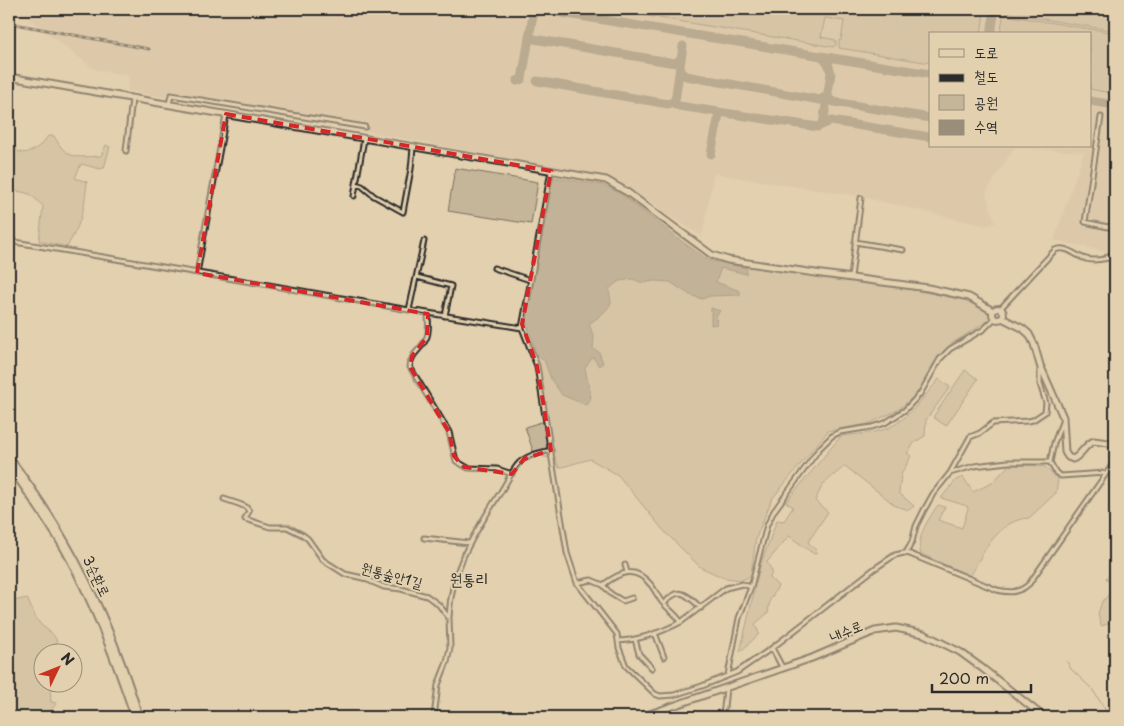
<svg xmlns="http://www.w3.org/2000/svg" width="1124" height="726" font-family="'Playpen Sans','Poor Story',sans-serif">
<style>
.built{fill:#d4c2a3;fill-rule:evenodd}
.green{fill:#c5b599;stroke:#787062}
.water{fill:#9a8e7a;stroke:#6e665a}
.lines{fill:none;stroke-linecap:round;stroke-linejoin:round}
.stream{stroke:#6e665a;stroke-width:1}
.taxiway{stroke:#877e6c;stroke-width:9}
.street-casing{stroke:#2b2b2b;stroke-width:7}
.secondary-casing{stroke:#2b2b2b;stroke-width:9}
.highway-casing{stroke:#2b2b2b;stroke-width:10}
.street{stroke:#e3d0ae;stroke-width:3}
.secondary{stroke:#e3d0ae;stroke-width:5}
.highway{stroke:#e3d0ae;stroke-width:6}
.rail-casing{stroke:#2b2b2b;stroke-width:3}
.rail{stroke:#e3d0ae;stroke-width:1;stroke-dasharray:4;stroke-linecap:butt}
.marked{fill:none;stroke:#d62828;stroke-width:4;stroke-dasharray:10 6;stroke-linejoin:round}
.labels{text-anchor:middle;dominant-baseline:central;stroke-width:4;stroke-linejoin:round;paint-order:stroke}
.street-label{font-size:14px;fill:#2b2b2b;stroke:#e3d0ae}
.quarter-label{font-size:16px;fill:#2b2b2b;stroke:#e3d0ae}
</style>
<rect width="100%" height="100%" fill="#e3d0ae"/>
<filter id="ink" filterUnits="userSpaceOnUse"><feTurbulence type="fractalNoise" baseFrequency=".02" numOctaves="2"/><feDisplacementMap in="SourceGraphic" scale="10" xChannelSelector="R" yChannelSelector="G"/><feConvolveMatrix kernelMatrix="1 2 1 2 8 2 1 2 1" color-interpolation-filters="sRGB"/></filter>
<g filter="url(#ink)">
<!-- built -->
<path class="built" d="M16,9H1115V248L1107,252L1054,240L1084,152L1014,148L986,193L995,223L985,226L858,196L714,174L702,236L605,177L374,133L128,91L129,76L94,69ZM930,34H1090V146H930Z"/>
<!-- green -->
<path class="green" d="M606,9H968L984,13L981,34H930V63L839,48V40H841L844,21L825,18L821,37L836,40V45L833,47Z
M1005,9H1115V31L1007,13L1004,12Z
M1005,15L1115,33V94L1090,89V34H1000L1003,17Z
M48,136H54C68,161 75,157 101,156L106,145L110,147L104,168L100,169L81,164L75,178L87,182C84,211 82,221 67,247L39,241L43,206L30,194L9,189V139C18,163 38,151 48,136Z
M455,168L538,182L531,224L448,211Z
M553,177L609,190L628,199L711,259L898,287L965,300L989,313L991,319L951,344L933,364L919,392L898,410L868,424L828,431L772,499L756,538L751,574L747,578L742,580L724,578L700,567L663,530L618,475L590,459L559,468L556,460L534,454L525,427L548,420L526,320Z
M965,370L978,379L946,426L933,417Z
M939,379L950,387L926,420L925,436L915,442L907,453L911,456L901,475L899,493L914,506L909,510L896,506L845,466L823,484L815,501L828,512L808,542L818,552L814,554L789,536L767,562L772,571L770,578L778,586L770,600L768,613L755,624L759,634L740,652L760,566L777,520L784,521L793,507L786,502L841,436C856,434 873,434 888,428C909,419 924,396 939,379Z
M1009,465H1031L1045,467L1058,479L1056,493L1029,518C1000,519 982,552 971,576L921,554C915,538 929,518 938,505L945,507L938,520L962,528L968,509L967,506L941,498L956,480L963,477L973,492L992,483Z
M1115,565V622L1101,626L1098,614L1102,601L1106,598L1113,588L1106,578L1112,573V567Z
M27,598C31,606 33,615 38,621C44,630 54,631 57,642L51,647L49,653L42,654V684H50L51,702L57,703L45,717H11L9,716V602Z"/>
<!-- water -->
<path class="water" d="M553,177L603,185L621,194L677,238L708,260L747,268L746,274L721,268L716,282L740,291V295L710,296L702,299L690,295L670,282L654,281L643,283L633,279L619,281L609,289C609,293 611,299 611,302C610,309 595,320 589,324L594,337L593,349L599,352L603,363L599,366L593,357L585,368L591,397L586,405L562,395L551,379L544,360L537,357L526,320Z
M711,308L720,311L716,316L717,324L711,325Z"/>
<g class="lines">
<!-- stream -->
<path class="stream" d="M1067,661L1071,669L1092,689L1110,717"/>
<!-- taxiway -->
<path class="taxiway" d="M537,9L930,74
M991,34L995,9
M529,35L534,39L669,62L676,63L680,59
M680,72L686,76L820,100L828,95L830,100L834,102L930,118
M517,81L522,79L534,9
M537,81L668,104L675,101L683,46
M675,101V105L679,106L818,127L823,124L831,73L828,63L822,57
M1090,101L1115,105
M822,125L831,121L930,137
M711,154L719,115L717,112"/>
<defs>
<path id="street" d="M169,104L171,95L365,127
M1101,117L1085,222L1108,227L1115,224
M364,139L356,184L362,186L374,196L403,212L411,169L413,148
M126,151L132,99
M551,171L522,328L537,366L567,553L577,583L617,634L619,648L626,666L655,694L660,696L674,695L702,686L737,672L772,648L874,569L895,555L904,553L910,554L997,590C1010,593 1019,593 1029,584L1115,461
M354,196L356,184
M9,241L263,284L409,310L522,328
M855,242L903,250
M1107,257L1115,252
M494,268L530,280
M197,273L226,115
M417,277L451,286L445,316
M851,277L861,198
M1000,309L1055,250C1067,245 1075,256 1086,259C1096,262 1106,258 1115,257
M409,310L424,241
M428,314C428,321 430,332 426,339C421,350 410,354 410,367L449,432L456,461L468,468L497,469L512,474
M1062,422L1054,443L1050,462L1056,473L1061,476L1105,473
M950,473L970,437L980,433L993,423L1028,421L1033,420L1045,412L1046,403L1040,384V368
M224,499L239,504L246,507L249,511L245,519L270,527H287L303,535L308,539L323,560L345,574L363,578L384,587L401,589L427,596L439,605L449,618L450,648L447,662L438,685L434,717
M424,538L469,543
M906,553L912,542L916,526L924,510L933,494L950,473L974,466L1008,462H1050
M625,565L627,572
M577,583L591,580L603,585C620,572 635,565 651,585C655,590 658,597 662,602C668,609 676,614 681,622C662,632 639,640 618,641
M603,585L611,594L623,601L632,598
M664,604C679,585 686,594 701,608
M449,617C451,568 473,536 498,496C504,488 512,470 519,463C527,455 540,453 551,450
M681,622L726,588L742,584L751,587L767,525L774,511L819,449L832,436L840,432L872,427L885,423L905,410L920,394L940,359L950,349L984,329L994,319
M655,633L664,657
M635,639L639,654L652,668
M772,648L782,667
M728,675L739,618L751,587
M723,717L726,688"/>
<path id="secondary" d="M9,77L606,180L627,192L712,255L728,260L822,274L928,288L969,297L993,311
M992.5 314a5.5 5.5 0 1 1 11 0a5.5 5.5 0 1 1-11 0Z
M1002,318L1022,328L1029,334L1034,344L1040,365L1063,417L1065,452L1068,457L1073,459C1082,455 1084,445 1094,441L1115,444
M641,717L812,658L875,631L896,628L924,634L960,652L982,668L1044,717"/>
<path id="highway" d="M9,458C71,540 109,619 139,717
M9,465C29,493 49,521 66,551C95,604 116,660 135,717"/>
</defs>
<!-- street casing -->
<use href="#street" class="street-casing"/>
<!-- secondary casing -->
<use href="#secondary" class="secondary-casing"/>
<!-- highway casing -->
<use href="#highway" class="highway-casing"/>
<!-- street -->
<use href="#street" class="street"/>
<!-- secondary -->
<use href="#secondary" class="secondary"/>
<!-- highway -->
<use href="#highway" class="highway"/>
<defs>
<path id="rail" d="M9,23L149,49"/>
</defs>
<!-- rail casing -->
<use href="#rail" class="rail-casing"/>
<!-- rail -->
<use href="#rail" class="rail"/>
</g>
</g>
<!-- marked area -->
<path d="M0 0H1124V726H0ZM226,114L551,171L522,324L537,366L551,450L524,459L512,474L464,467L454,456L449,432L410,367L412,356L427,337L428,314L197,273Z" fill="#e3d0ae" fill-opacity=".55" fill-rule="evenodd"/>
<path class="marked" d="M226,114L551,171L522,324L537,366L551,450L524,459L512,474L464,467L454,456L449,432L410,367L412,356L427,337L428,314L197,273Z"/>
<g class="labels">
<!-- street labels -->
<g class="street-label">
<text transform="translate(392 575) rotate(15)">원통숲안1길</text>
<text transform="translate(97 576) rotate(64)">3순환로</text>
<text transform="translate(846 631) rotate(-23)">내수로</text>
</g>
<!-- quarter labels -->
<g class="quarter-label">
<text x="469" y="578">원통리</text>
</g>
</g>
<!-- margin -->
<rect width="1124" height="726" fill="none" stroke="#e3d0ae" stroke-width="30"/>
<rect x="15" y="15" width="1094" height="696" fill="none" stroke="#2b2b2b" stroke-width="2" filter="url(#ink)"/>
<!-- legend -->
<rect x="929" y="32" width="162" height="115" fill="#e3d0ae" stroke="#998e7a"/>
<rect x="939" y="49" width="25" height="8" fill="#e3d0ae" stroke="#998e7a"/>
<text x="974" y="58" font-size="15" fill="#2b2b2b">도로</text>
<rect x="939" y="74" width="25" height="8" fill="#2b2b2b" stroke="#998e7a"/>
<text x="974" y="82" font-size="15" fill="#2b2b2b">철도</text>
<rect x="939" y="95" width="25" height="15" fill="#c5b599" stroke="#998e7a"/>
<text x="974" y="108" font-size="15" fill="#2b2b2b">공원</text>
<rect x="939" y="120" width="25" height="15" fill="#9a8e7a" stroke="#998e7a"/>
<text x="974" y="132" font-size="15" fill="#2b2b2b">수역</text>
<!-- north arrow -->
<g transform="translate(58 668) rotate(47)"><circle r="24" fill="#e3d0ae" stroke="#998e7a"/>
<path d="M0-4L9 19L0 12L-9 19Z" fill="#c8321e"/>
<text y="-8" font-size="14" font-weight="bold" text-anchor="middle" fill="#2b2b2b">N</text>
</g>
<!-- scale -->
<path d="M932 684v8h99v-8" fill="none" stroke="#2b2b2b" stroke-width="2.5"/>
<text x="939" y="684" font-size="15" fill="#2b2b2b" stroke="#e3d0ae" stroke-width="4" paint-order="stroke">200 m</text>
</svg>
